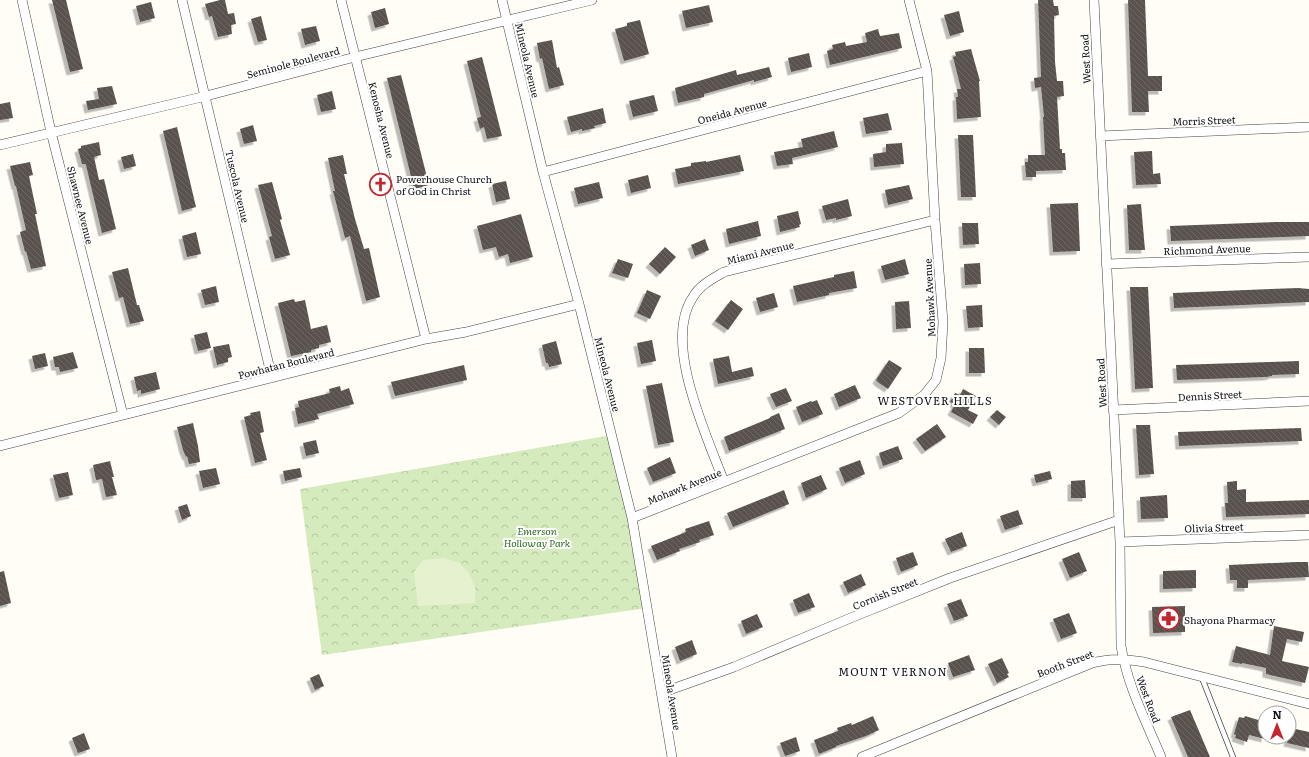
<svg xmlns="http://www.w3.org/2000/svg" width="1309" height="757" font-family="Literata,serif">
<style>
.park{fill:url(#park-crowns)}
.pitch{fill:#e6f2cf}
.building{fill:url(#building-back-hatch);filter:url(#shadow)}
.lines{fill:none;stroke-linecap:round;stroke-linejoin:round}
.service-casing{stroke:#444;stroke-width:6}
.minor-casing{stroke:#444;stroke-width:10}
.service{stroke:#fff;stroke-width:4.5}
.minor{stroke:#fff;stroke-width:9}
.labels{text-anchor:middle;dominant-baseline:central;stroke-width:4;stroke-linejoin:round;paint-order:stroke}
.street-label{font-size:10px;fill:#111;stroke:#fff}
.poi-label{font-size:10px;fill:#111;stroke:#fff;text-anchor:start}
.park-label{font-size:10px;font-style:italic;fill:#2f6b1f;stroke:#fff}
.neighbourhood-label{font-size:11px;letter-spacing:1px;fill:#111;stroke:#fff}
</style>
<defs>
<pattern id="park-crowns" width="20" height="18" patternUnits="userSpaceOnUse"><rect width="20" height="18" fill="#d5ebbd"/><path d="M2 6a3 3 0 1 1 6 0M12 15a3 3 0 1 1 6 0" fill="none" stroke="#b6c8a1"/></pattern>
<pattern id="building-back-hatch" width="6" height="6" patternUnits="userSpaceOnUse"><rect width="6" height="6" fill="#5a524d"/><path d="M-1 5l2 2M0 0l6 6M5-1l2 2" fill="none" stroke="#6d6662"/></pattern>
<filter id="shadow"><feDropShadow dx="-3.5" dy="3.5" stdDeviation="0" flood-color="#0004"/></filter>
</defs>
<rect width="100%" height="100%" fill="#fffdf5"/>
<!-- park -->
<path class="park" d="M612,435L647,608L322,655L300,489Z"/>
<!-- pitch -->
<path class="pitch" d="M444,558L460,563L469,573L475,587V603L418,606L414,572L423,560Z"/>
<!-- building -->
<path class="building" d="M52,0H66L83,69L70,72Z
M220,0H225L228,14L234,13L236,24L231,25L232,34L218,37L212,16L209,17L205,4Z
M1038,0H1053L1054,6H1058L1059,15L1054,16L1055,62L1057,81H1063L1064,96L1057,97L1060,149H1062V153H1065L1066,170L1036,171V177H1026L1025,162H1028V155H1045L1043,117H1044L1041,87L1035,88L1034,78L1041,77Z
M1128,0H1145L1148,76H1162V91H1148L1149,112H1132Z
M151,2L155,18L140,22L136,6Z
M709,5L713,22L686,28L682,11Z
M385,8L389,24L375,28L371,12Z
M959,11L964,32L950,36L944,15Z
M261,16L267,40L258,42L251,19Z
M640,20L649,54L624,61L615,29L627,26V23Z
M316,26L320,41L305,45L301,29Z
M878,29L880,36L899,33L902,48L830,65L827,51L833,49L832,45L845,42L846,46L867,42L865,33Z
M552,40L557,68L559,67L564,85L549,89L542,58L540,59L537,43Z
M971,49L980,81H979L981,117L957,119L956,97H958L957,89H961L953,57L956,56L955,52Z
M809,53L812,67L791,72L788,58Z
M482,57L502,136L487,139L484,127L480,129L477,118L481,117L467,61Z
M769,67L772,77L754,82V80L704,94V97L678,103L675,88L736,70L737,75Z
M401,75L429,185L414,189L387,78Z
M112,86L117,104L88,110L86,101L99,99L97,88Z
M332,91L336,109L321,112L317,95Z
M654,95L658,111L633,117L629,101Z
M10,102L13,118L0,120V104Z
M603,108L606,123L594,126L595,128L582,131V129L571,132L567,117Z
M888,113L892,130L866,134L863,118Z
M253,125L257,141L244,144L240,129Z
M177,127L196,207L182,211L163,131Z
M834,131L838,147L792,158L793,164L777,166L774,152L803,147L801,139Z
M958,135H973L976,197H961Z
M99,142L101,155L94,157L99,180L104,179L116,229L102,233L86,165L85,164H82L78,149L81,148V146Z
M902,143L904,164L874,167L873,154L886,152V144Z
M1152,151L1153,174L1160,173L1161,184L1136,185L1134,152Z
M133,154L136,166L124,169L121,157Z
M343,155L347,174H344L355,219L364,249L369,248L380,297L366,301L350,236L345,238L333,191H335L328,158Z
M740,155L744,171L678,184L675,169L691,166V163L706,161V162Z
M30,162L33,175L29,176L37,214H35L46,266L31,269L26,251L25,252L20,232L26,230L16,186H15L10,166Z
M648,175L651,188L631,193L628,180Z
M506,181L510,199L496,202L492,184Z
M272,182L282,219L280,220L290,255L275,259L269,237L272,236L258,185Z
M599,182L603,198L578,204L574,188Z
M909,185L913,199L888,205L885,190Z
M848,199L852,216L836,220V218L826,220L822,206Z
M1078,203L1080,251L1053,252L1050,204Z
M1141,204L1145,250H1129L1127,205Z
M798,211L801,224L799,225L800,227L780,232L777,216Z
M521,214L533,257L510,263L508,254L499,257L496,247L483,250L477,226Z
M758,221L761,236L729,244L726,229Z
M1276,222H1309V236L1171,241L1170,226Z
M962,223H978L979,244L963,245Z
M196,232L201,254L187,257L182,236Z
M705,239L709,250L695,256L691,245Z
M665,247L676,257L660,274L649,264Z
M618,259L633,264L628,278L612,273Z
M905,259L909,274L885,280L881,266Z
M980,263L981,284L965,285L964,264Z
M128,268L137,305H139L144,321L130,324L123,297L119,298L112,272Z
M854,271L857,288L829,293V295L797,302L793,286L834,277V275Z
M216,286L219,302L205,305L201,290Z
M1130,287H1148L1153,388L1135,389Z
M1298,288L1309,289V302L1174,308L1173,293Z
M647,290L661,296L650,319L637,313Z
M774,293L778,307L760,312L756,298Z
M294,299L295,302L305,300L311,329L327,325L331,342L319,345V348L311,350V352L291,356L278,303Z
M731,300L743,309L728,330L715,321Z
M909,301L911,328L896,329L895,302Z
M982,305L983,327L968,328L966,306Z
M207,332L211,348L198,351L194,335Z
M652,340L656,361L641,364L637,343Z
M556,341L562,364L549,367L548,363H546L542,345Z
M229,344L232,357L228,358V362L217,365L213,347Z
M969,348H984L985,373H969Z
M73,352L78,368L60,372L59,367H55L53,357Z
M45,353L48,366L35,369L32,356Z
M729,356L732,372L752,367L754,376L718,384L713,359Z
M889,360L902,368L888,389L879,383L876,380Z
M1299,361V374L1272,375V376L1266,377L1177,380L1176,365Z
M464,365L467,380L395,396L391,382Z
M156,372L160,389L141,394V390L137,391L134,377Z
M662,383L674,442L658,445L646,386Z
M855,385L861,398L839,407L834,394Z
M340,386L341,391L349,388L354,404L317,414L319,419L298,424L295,408L299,407L298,401L330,393L329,389Z
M786,388L792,401L776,407L770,394Z
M963,389L976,396L968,410L978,415L973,424L951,412L955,404L950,402L955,393L960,395Z
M817,400L823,414L802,422L796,407L811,401L812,402Z
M997,410L1006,417L999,425L990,417Z
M260,411L264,432L260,433L267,460L255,463L244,417L251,415L250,413Z
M779,413L785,429L729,451L724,437L770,418V417Z
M193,423L198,446L200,462L189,464L187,456L186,457L183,450L177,427Z
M937,424L946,437L925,451L916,439Z
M1136,425H1150L1154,474L1139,475Z
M1301,428L1302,441L1179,446L1178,432Z
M316,440L319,453L306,456L303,443Z
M898,446L903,459L883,466L879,453Z
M670,457L676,473L653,482L647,468Z
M860,460L865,474L845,483L839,468Z
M110,461L114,477H112L117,495L106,497L102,479L96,480L93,465Z
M216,468L220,484L203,488L199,471Z
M300,468L302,477L285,481L283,471Z
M1050,471L1052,479L1036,483L1034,475Z
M68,472L73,495L59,498L53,475Z
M821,475L827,489L806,498L801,483Z
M1085,480L1086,498H1071V481Z
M1237,481V490L1246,489V502L1309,500V514L1226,517L1225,503H1228L1227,482Z
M784,490L789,504L733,527L727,513Z
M1167,495L1168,518L1141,519L1140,497Z
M187,504L191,516L182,520L178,507Z
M1018,510L1023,524L1005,530L1000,516Z
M709,521L714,535L699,540L700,542L679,549L680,551L657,560L651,546L686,532L685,529Z
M962,532L967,546L951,552L945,539Z
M913,552L918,565L901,572L896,558Z
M1079,552L1087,571L1070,578L1062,559Z
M1296,562H1308L1309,577L1248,580V588H1237V580H1230L1229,565Z
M1196,570V588L1163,589V571Z
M4,571L11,603L0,606V572Z
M861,574L866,585L848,593L843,582Z
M809,593L815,607L798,613L793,600Z
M961,599L968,616L954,621L947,604Z
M1185,606V632L1153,633L1152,607Z
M1069,613L1077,633L1061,639L1053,619Z
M757,614L763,627L746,634L741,621Z
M1274,626L1304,632L1302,642L1287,639L1282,661L1309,667L1305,683L1266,674V668L1242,663V664L1232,662L1236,646L1270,655Z
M692,640L697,654L680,661L675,647Z
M969,655L975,670L953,677L948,663Z
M1002,658L1009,673L1007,674L1009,677L997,683L988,664Z
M319,674L324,686L315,690L310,678Z
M1190,710L1210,757H1188L1171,717Z
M873,716L879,730L866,736L836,746V747L819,754L814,740L838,731L837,728L851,723L852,725Z
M1245,716L1265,722V739L1249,735L1247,742L1235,738L1236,735L1234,734L1239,717L1244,718Z
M1291,728L1309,732V748L1287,743Z
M84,733L90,749L78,753L72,738Z
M796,737L800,751L785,756L780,743Z"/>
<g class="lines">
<defs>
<path id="service" d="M1202,678L1233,757"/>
<path id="minor" d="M22,0L51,132L123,415
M182,0L272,378
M341,0L426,339
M502,0L543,172L579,304L632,518L672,757
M1094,0L1120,542L1121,646C1127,685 1146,721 1161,757
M1100,136L1309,127
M0,145L206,96L355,57L592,0
M543,172L927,71
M1106,264L1309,257
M1113,410L1309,401
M0,446L426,339L466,332L579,304
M724,482C707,436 662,342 693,297C700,285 712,279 724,272L935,220
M632,518L899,413L924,395L936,380L941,358L943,322L935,220L927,71L909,0
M1120,542L1309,535
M661,693L734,667L853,617L950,578L1119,520
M862,757L1092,663C1112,658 1125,659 1144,662L1309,704"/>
</defs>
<!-- service casing -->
<use href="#service" class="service-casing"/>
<!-- minor casing -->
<use href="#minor" class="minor-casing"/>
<!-- service -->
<use href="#service" class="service"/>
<!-- minor -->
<use href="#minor" class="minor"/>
</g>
<!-- icons -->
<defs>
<symbol id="church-ring" viewBox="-11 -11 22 22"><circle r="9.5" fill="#fff" stroke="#c4262e" stroke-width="1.5"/><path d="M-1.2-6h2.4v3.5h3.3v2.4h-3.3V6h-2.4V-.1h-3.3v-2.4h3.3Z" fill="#c4262e"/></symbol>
<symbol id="pharmacy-ring" viewBox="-11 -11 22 22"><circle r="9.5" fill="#fff" stroke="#c4262e" stroke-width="1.5"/><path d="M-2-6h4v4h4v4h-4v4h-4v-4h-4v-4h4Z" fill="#c4262e"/></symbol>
</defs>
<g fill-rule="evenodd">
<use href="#church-ring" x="368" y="172" width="25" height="25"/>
<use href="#pharmacy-ring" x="1156" y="606" width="25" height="25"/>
</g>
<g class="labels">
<!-- street labels -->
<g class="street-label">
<text transform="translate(1085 59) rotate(-93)">West Road</text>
<text transform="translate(528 60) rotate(77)">Mineola Avenue</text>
<text transform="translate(293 62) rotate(-15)">Seminole Boulevard</text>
<text transform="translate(732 111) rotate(-15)">Oneida Avenue</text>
<text transform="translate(382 120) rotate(76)">Kenosha Avenue</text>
<text transform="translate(1204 120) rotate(-2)">Morris Street</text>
<text transform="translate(238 186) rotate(77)">Tuscola Avenue</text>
<text transform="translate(81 205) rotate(76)">Shawnee Avenue</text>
<text transform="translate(1207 249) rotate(-2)">Richmond Avenue</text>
<text transform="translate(760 252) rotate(-14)">Miami Avenue</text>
<text transform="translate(929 298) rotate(-93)">Mohawk Avenue</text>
<text transform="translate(286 363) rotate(-14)">Powhatan Boulevard</text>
<text transform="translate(608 374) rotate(76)">Mineola Avenue</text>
<text transform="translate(1101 383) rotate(-93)">West Road</text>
<text transform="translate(1210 395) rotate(-3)">Dennis Street</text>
<text transform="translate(684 486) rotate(-22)">Mohawk Avenue</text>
<text transform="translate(1214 527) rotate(-2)">Olivia Street</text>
<text transform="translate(885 593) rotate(-22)">Cornish Street</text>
<text transform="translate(1065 663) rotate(-21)">Booth Street</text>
<text transform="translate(672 692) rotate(81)">Mineola Avenue</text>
<text transform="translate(1149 699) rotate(69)">West Road</text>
</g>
<!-- poi labels -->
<g class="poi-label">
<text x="396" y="178">Powerhouse Church<tspan x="396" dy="12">of God in Christ</tspan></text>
<text x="1184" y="619">Shayona Pharmacy</text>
</g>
<!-- park labels -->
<g class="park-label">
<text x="537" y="530">Emerson<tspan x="537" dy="12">Holloway Park</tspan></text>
</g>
<!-- neighbourhood labels -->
<g class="neighbourhood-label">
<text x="935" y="400">WESTOVER HILLS</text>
<text x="893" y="671">MOUNT VERNON</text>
</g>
</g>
<!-- north arrow -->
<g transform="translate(1277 725)"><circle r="19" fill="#ffffff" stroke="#a0a0a0"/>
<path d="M0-3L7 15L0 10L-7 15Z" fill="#c4262e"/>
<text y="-6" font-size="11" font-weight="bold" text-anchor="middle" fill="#111111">N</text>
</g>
</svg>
